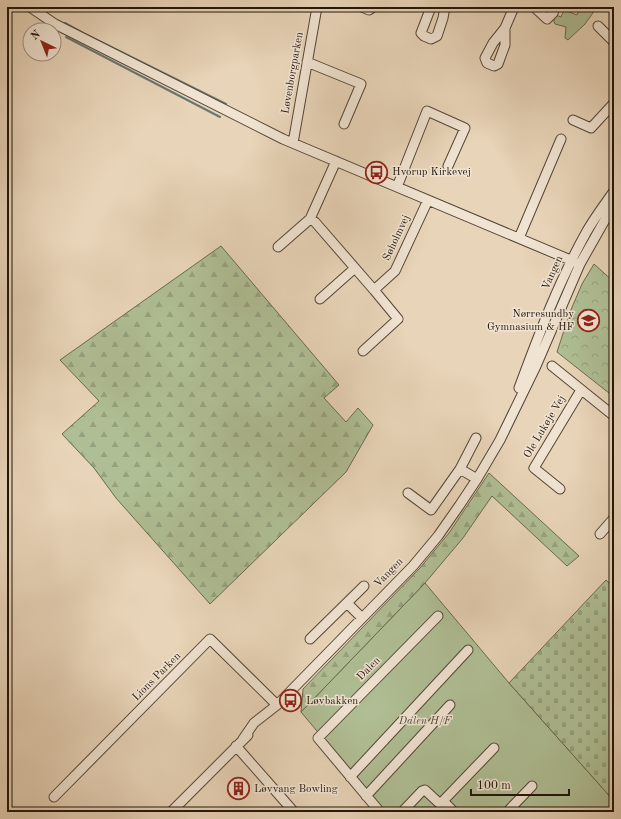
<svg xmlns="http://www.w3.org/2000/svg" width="621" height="819" font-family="'Old Standard TT',serif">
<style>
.green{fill:#afbe94;stroke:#686a50}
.forest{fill:url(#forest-firs);stroke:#686a50}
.cemetery{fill:url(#cemetery-stones);stroke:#686a50}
.park{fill:url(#park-crowns);stroke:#686a50}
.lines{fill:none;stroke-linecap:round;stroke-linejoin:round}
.stream{stroke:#697671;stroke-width:2}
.minor-casing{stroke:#544537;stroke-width:11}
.minor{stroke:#f0e3d1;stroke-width:9}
.labels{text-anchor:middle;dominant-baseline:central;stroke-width:3;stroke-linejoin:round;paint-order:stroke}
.street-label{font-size:11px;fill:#22150c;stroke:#f0e3d1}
.poi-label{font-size:11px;fill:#22150c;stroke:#f0e3d1;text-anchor:start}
.park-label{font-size:11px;font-style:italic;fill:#4c4835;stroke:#f0e3d1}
</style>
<defs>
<pattern id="forest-firs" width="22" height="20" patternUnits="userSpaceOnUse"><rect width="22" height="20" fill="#afbe94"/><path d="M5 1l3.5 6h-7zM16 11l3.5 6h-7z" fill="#96a27e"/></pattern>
<pattern id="cemetery-stones" width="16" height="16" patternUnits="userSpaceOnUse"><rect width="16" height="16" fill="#afbe94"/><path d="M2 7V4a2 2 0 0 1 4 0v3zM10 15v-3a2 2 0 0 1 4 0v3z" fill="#96a27e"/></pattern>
<pattern id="park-crowns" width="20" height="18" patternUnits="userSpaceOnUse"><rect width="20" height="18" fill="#afbe94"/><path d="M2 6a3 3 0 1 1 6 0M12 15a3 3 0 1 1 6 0" fill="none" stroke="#96a27e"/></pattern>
</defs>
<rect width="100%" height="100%" fill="#e8d4b8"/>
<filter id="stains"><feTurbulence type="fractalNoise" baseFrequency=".005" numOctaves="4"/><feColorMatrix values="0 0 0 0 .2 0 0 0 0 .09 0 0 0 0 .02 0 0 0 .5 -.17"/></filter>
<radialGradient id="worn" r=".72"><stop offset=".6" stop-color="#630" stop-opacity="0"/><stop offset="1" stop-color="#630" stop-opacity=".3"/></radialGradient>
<!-- green -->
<path class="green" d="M580,7H597L585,24L568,40L565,38L566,27L555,24L554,22V16L556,15L561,17L564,10L577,15Z
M425,583L509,683L614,801V812H385L301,712Z"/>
<!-- forest -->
<path class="forest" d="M221,246L339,385L324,398L346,422L358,408L373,425L346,472L210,604L116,498L94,468L62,434L99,401L60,360Z
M489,473L579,556L567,566L492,496L463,538L425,583L301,712L303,689L420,568L449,533Z"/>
<!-- cemetery -->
<path class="cemetery" d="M606,580L614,588V801L509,683Z"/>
<!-- park -->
<path class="park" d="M594,264L614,282V397L557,352L570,312L582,284Z"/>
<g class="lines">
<!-- stream -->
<path class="stream" d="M65,23L85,34L226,104
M66,37L220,117"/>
<defs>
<path id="minor" d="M30,7L55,24L283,139L580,264
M362,7L369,10L373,7
M431,7L421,33L424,36L431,39L437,36L443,18L445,7
M534,7L547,19L553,13L555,7
M598,26L614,42
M505,28V45L498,64L494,66L487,63L485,58L493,43L505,28L514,7
M307,62L361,84L344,124
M573,120L591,128L614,103
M293,143L317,7
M397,187L427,111L465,128L448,166
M310,219L315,222L374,290
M519,238L561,139
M278,247L310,219L336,161
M320,299L355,268
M363,351L398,319L374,290L395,271L428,200
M552,366L614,416
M519,388C539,334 559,281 587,231C595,217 605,204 614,191
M460,469L477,479
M560,489L534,468L581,390
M408,493L431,510L460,469L476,438
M600,534L614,518
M347,603L362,618
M310,639L364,586
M243,739L254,723L277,705L413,566L438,536L459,506L477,479L500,440L536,366L580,264L606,218L614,206
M236,746L294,812
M350,777L468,650
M366,796L450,705
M54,797L210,639L277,705
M443,801L454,812
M171,812L248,735
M380,812L318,738L438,616
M402,812L422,791L425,790L439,803L443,801L494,748
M507,812L532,786"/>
</defs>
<!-- minor casing -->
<use href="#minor" class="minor-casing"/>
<!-- minor -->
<use href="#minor" class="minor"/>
</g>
<!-- icons -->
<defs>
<symbol id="bus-ring" viewBox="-11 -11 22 22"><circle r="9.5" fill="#f0e3d1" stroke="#8f2418" stroke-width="1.5"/><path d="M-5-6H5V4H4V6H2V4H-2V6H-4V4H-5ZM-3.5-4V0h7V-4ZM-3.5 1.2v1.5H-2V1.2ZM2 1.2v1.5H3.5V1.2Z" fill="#8f2418"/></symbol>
<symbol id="university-ring" viewBox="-11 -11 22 22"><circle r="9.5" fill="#f0e3d1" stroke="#8f2418" stroke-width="1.5"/><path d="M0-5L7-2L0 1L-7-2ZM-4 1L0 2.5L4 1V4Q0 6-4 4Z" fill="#8f2418"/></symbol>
<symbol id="building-ring" viewBox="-11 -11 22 22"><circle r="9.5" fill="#f0e3d1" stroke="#8f2418" stroke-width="1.5"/><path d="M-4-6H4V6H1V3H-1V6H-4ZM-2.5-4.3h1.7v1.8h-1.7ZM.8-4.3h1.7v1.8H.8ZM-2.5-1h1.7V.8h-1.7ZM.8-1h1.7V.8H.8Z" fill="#8f2418"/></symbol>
</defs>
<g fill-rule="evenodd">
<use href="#bus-ring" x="364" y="160" width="25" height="25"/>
<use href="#university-ring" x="576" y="308" width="25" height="25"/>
<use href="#bus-ring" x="278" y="688" width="25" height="25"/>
<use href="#building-ring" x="226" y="776" width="25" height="25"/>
</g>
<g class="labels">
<!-- street labels -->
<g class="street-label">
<text transform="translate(293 73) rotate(-80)">Løvenborgparken</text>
<text transform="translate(397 238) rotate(-65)">Søholmvej</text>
<text transform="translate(553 273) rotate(-66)">Vangen</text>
<text transform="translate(545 427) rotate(-59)">Ole Lukøje Vej</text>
<text transform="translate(389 573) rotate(-46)">Vangen</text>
<text transform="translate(369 669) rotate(-46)">Dalen</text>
<text transform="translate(157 677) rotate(-45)">Lions Parken</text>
</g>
<!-- poi labels -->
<g class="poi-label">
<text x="392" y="172">Hvorup Kirkevej</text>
<text x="574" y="314" text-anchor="end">Nørresundby<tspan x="574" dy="13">Gymnasium &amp; HF</tspan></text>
<text x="306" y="701">Løvbakken</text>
<text x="254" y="789">Løvvang Bowling</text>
</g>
<!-- park labels -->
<g class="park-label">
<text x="425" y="721">Dalen H/F</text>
</g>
</g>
<!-- margin -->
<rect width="621" height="819" fill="none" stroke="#e8d4b8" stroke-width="24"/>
<rect x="8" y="8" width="605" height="803" fill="none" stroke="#22150c" stroke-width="2"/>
<rect x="12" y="12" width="597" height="795" fill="none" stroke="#22150c"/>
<!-- north arrow -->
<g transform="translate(42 42) rotate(317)"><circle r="19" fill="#f0e3d1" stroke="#9e9182"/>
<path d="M0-3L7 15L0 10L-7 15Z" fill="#8f2418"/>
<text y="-6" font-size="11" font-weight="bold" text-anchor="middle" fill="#22150c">N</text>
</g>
<!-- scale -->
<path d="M471 789v6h98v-6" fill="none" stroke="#22150c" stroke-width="2"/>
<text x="477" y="789" font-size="12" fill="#22150c" stroke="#f0e3d1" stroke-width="3" paint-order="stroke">100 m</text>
<rect width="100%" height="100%" filter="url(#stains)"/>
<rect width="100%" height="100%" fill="url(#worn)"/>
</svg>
